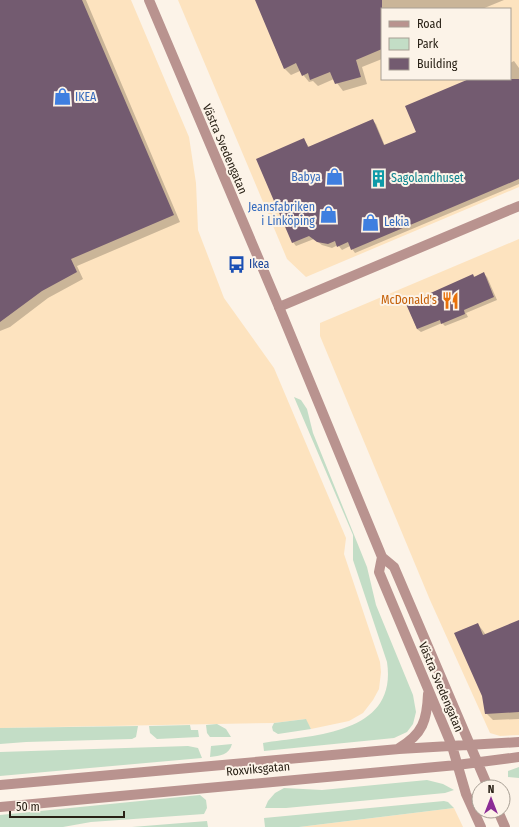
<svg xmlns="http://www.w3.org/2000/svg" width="519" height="827" font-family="'Fira Sans Condensed',sans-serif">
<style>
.built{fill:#fde3bf;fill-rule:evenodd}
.green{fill:#c3ddc6}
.shadow{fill:#0003}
.building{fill:#735b70}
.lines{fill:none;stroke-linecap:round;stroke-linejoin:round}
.minor{stroke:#b9938f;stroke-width:10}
.tertiary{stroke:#b9938f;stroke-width:10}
.labels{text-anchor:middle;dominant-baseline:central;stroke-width:4;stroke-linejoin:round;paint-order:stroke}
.shop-label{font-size:12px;fill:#366cbe;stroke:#fcf3e8;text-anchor:start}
.street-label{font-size:12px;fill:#292116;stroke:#fcf3e8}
.culture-label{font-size:12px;fill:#0d838f;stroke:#fcf3e8;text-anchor:start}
.transit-label{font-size:12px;fill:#164399;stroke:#fcf3e8;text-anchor:start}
.food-label{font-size:12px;fill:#c56008;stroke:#fcf3e8;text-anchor:end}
</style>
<rect width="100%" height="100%" fill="#fcf3e8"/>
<!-- built -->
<path class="built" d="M0,0H131L189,137L196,183L198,230L224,298L274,368L346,538L344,554L380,662L381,672L379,689L373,700L363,713L349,721L311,729L305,719L274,723L0,728Z
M178,0H519V187L306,277L287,259ZM382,9H510V79H382Z
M519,239V735L500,736L490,733L430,600L320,336V323Z
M454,808L463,827H299Z"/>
<!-- green -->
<path class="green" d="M294,397L301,400L307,409L313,433L367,567L376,605L413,695L416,712L413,724L407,732L394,738L264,751L263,743C313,735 398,735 387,662L353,560V535Z
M306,719L311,729L278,734L273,731L272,727L274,723Z
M217,724L226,729L231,737H210L207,733L206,725Z
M190,725L191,730H198L199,737L157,739L150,733L149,726Z
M138,726L136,737L132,739L26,742L0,744V728Z
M232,744C229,755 220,756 210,757L211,746Z
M188,746L198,748L202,758L0,776V752Z
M519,767V778L508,777V771Z
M427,780L443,784L454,790L445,793L286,808H265L268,801L275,793L284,788L322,790Z
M200,795L206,800L207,808L204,814L91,822L63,827H0V815Z
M444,801L448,802L454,808L299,827H265L264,818Z
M207,821L208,827H132Z"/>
<!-- shadow -->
<path class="shadow" d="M0,0H86L180,222L77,266L83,279L48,298L10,327L0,331Z
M256,0H504L482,9H382V59L362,67L367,84L343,91L334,79L318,86L313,81L309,82L300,71L291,75L284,68Z
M514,61L519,68V184L355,253L350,246L342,250L338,245L332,248L322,245L314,239L296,246L293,242L304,140L309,147L373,121L376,124L385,146L417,132L471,79H510V63Z
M484,274L487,277L497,300L466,313L468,317L445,326L442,323L421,332L417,329L407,304L473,275L475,277Z
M519,621V719L493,720L486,713L478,624L486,635Z"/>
<!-- building -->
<path class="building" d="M0,0H82L174,215L71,259L77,272L42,291L0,322Z
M255,0H382V49L356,60L361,77L335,84L330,72L310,80L308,73L302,76L296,63L284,69Z
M469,79H519V179L351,250L348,242L337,247L335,241L328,244L317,242L309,236L292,243L256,159L304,138L308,147L373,119L384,145L416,132L405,106Z
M484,272L494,297L464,310L465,314L441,324L440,320L417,329L406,304L473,274L474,277Z
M519,620V712L485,714L482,696L454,633L478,623L483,635Z"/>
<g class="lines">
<!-- minor -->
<path class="minor" d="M279,307L519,206"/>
<!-- tertiary -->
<path class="tertiary" d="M149,0L279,307L382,557L394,567L488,787
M382,557L379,572L452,746L466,794L481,827
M399,748C423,734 427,720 428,694
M0,785L399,749L519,742
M0,807L457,765L519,757
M498,811L505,827"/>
</g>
<!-- icons -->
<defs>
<symbol id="shop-bare" viewBox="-9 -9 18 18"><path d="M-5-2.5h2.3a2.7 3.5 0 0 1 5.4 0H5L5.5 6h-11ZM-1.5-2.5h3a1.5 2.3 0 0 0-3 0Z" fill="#3f7fe0" stroke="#fcf3e8" stroke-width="2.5" paint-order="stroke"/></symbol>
<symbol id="building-bare" viewBox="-9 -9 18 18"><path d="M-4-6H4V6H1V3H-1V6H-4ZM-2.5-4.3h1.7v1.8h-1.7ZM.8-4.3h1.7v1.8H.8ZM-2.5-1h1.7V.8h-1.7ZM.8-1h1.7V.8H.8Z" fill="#0f9aa8" stroke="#fcf3e8" stroke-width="2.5" paint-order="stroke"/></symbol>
<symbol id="bus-bare" viewBox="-9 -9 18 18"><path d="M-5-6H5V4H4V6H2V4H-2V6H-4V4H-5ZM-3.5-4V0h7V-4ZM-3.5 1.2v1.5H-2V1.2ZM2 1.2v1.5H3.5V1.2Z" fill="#1a4fb4" stroke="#fcf3e8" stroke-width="2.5" paint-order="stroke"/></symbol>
<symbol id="restaurant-bare" viewBox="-9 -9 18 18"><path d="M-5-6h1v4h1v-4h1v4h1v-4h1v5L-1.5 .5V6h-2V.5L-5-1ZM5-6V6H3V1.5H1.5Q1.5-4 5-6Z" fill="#e8710a" stroke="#fcf3e8" stroke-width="2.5" paint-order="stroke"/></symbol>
</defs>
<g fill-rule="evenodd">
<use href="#shop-bare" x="50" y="84" width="25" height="25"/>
<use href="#shop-bare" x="322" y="164" width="25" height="25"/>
<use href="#building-bare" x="366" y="166" width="25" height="25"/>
<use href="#shop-bare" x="316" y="202" width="25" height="25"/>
<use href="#shop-bare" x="358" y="210" width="25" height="25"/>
<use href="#bus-bare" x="224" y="252" width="25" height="25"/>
<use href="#restaurant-bare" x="438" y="288" width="25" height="25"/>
</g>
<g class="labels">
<!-- shop labels -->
<g class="shop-label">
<text x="75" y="97">IKEA</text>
<text x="321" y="177" text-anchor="end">Babya</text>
<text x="315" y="207" text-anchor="end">Jeansfabriken<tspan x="315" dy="14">i Linköping</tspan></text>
<text x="384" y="222">Lekia</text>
</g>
<!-- street labels -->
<g class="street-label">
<text transform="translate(225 149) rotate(67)">Västra Svedengatan</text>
<text transform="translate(441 687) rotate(67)">Västra Svedengatan</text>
<text transform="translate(258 769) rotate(-5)">Roxviksgatan</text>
</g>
<!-- culture labels -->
<g class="culture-label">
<text x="391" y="178">Sagolandhuset</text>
</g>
<!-- transit labels -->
<g class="transit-label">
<text x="249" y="264">Ikea</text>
</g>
<!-- food labels -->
<g class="food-label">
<text x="437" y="300">McDonald's</text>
</g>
</g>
<!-- legend -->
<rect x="381" y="8" width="130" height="72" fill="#fcf3e8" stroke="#a89f94"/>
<rect x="389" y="21" width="20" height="6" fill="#b9938f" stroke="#a89f94"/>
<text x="417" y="28" font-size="12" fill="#292116">Road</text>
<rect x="389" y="38" width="20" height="12" fill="#c3ddc6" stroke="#a89f94"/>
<text x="417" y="48" font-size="12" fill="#292116">Park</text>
<rect x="389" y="58" width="20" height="12" fill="#735b70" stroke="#a89f94"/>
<text x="417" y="68" font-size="12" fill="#292116">Building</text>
<!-- north arrow -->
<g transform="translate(491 799)"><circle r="19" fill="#fcf3e8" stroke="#a89f94"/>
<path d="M0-3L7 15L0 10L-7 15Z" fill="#8b2c95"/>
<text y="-6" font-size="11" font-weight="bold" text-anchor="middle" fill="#292116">N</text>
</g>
<!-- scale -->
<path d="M10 811v6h114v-6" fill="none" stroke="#292116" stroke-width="2"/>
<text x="16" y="811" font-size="12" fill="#292116" stroke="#fcf3e8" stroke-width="3" paint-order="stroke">50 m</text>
</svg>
